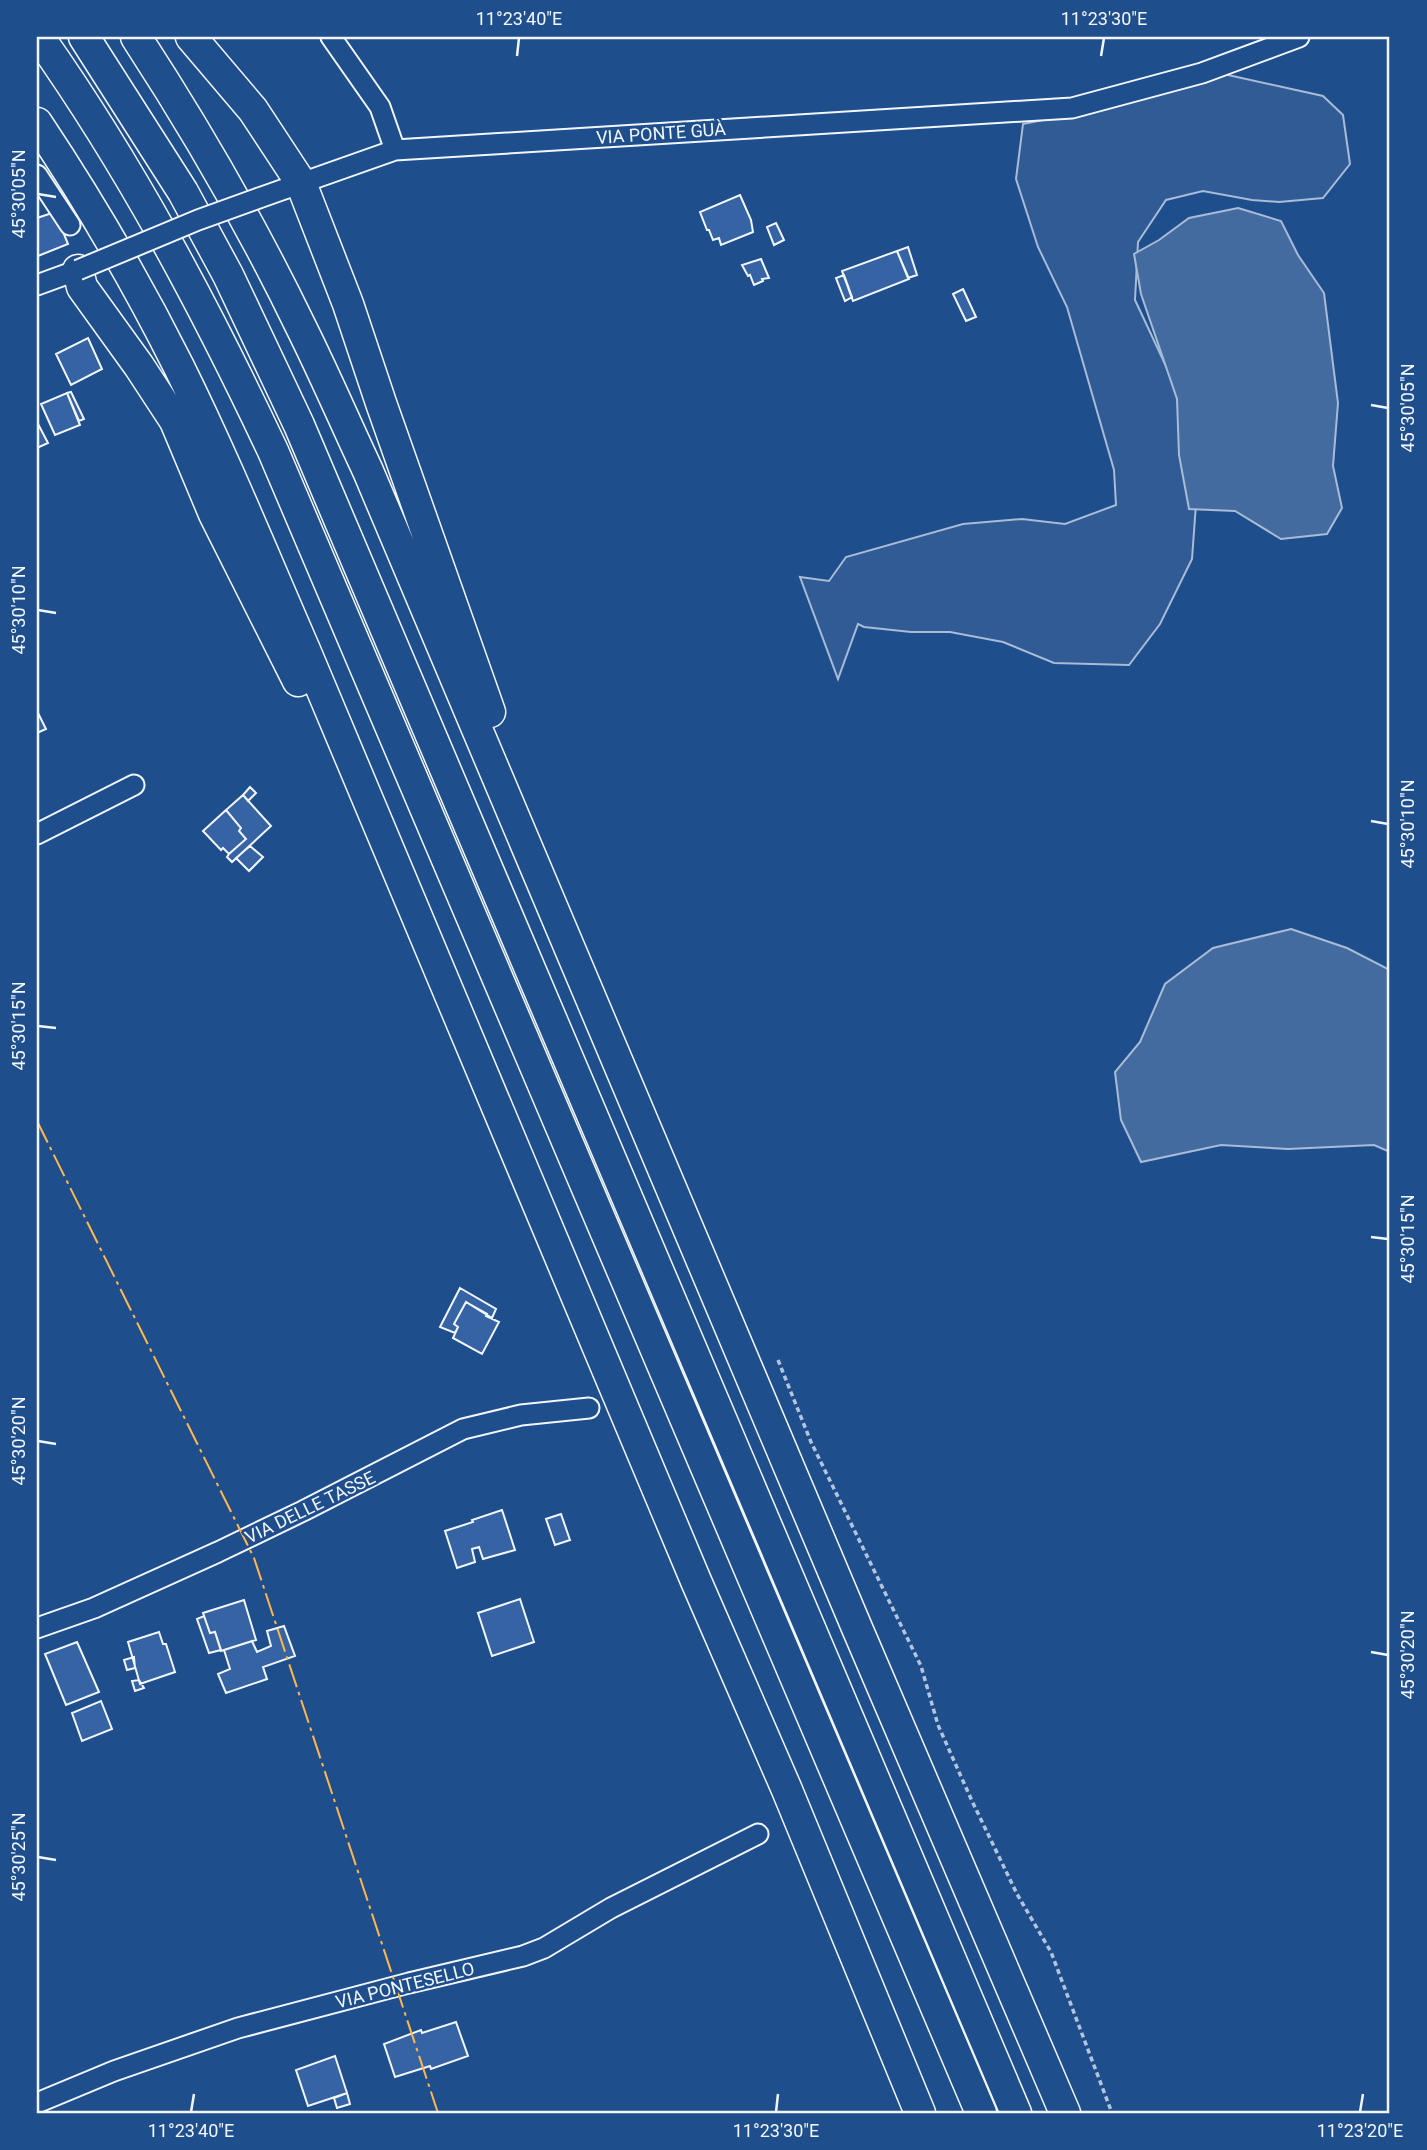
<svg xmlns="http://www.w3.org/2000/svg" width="1427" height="2150" font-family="Roboto,sans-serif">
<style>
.built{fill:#305b95;stroke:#a8bbd7;stroke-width:2}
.water{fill:#446ba0;stroke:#a8bbd7;stroke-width:2}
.building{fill:#3563a3;stroke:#f2f6ff;stroke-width:2}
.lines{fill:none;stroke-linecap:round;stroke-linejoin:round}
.minor-casing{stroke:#f2f6ff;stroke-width:23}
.highway-casing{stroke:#f2f6ff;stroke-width:33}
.path{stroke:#b3c4dc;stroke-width:3.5;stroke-dasharray:5 3.5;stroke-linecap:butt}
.minor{stroke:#1f4e8c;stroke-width:19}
.highway{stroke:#1f4e8c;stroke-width:30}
.minor-bridge-casing{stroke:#f2f6ff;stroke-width:23;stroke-linecap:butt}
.minor-bridge{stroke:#1f4e8c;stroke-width:19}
.power{stroke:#ffb74d;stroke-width:2;stroke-dasharray:24 5 3.5 5;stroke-linecap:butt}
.ticks{fill:none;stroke:#f2f6ff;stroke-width:2.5}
.labels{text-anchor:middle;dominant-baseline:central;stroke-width:5;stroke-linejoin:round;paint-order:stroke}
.street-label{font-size:18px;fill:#f2f6ff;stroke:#1f4e8c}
.neatline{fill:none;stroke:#f2f6ff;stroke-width:2.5}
.ticks-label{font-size:18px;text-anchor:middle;fill:#f2f6ff}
</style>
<rect width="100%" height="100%" fill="#1f4e8c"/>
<!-- built -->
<path class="built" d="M1219,73L1323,96L1343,115L1350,164L1323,198L1279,202L1252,200L1203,191L1166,200L1138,242L1135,300L1188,413L1197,490L1192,559L1160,624L1129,665L1054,663L1003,642L950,632H911L864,627L858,624L838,679L800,577L829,581L846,557L963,524L1022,519L1065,524L1116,505L1114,470L1067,307L1038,247L1016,179L1023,124L1093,110Z"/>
<!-- water -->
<path class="water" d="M1238,208L1281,221L1298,255L1324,293L1338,403L1333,466L1342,508L1327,534L1281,539L1235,511L1189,509L1179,455L1177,399L1141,294L1134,254L1159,240L1189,218Z
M1291,929L1347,948L1390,970V1152L1374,1145L1288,1149L1221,1145L1141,1162L1121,1120L1115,1072L1140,1042L1165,984L1213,948Z"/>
<!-- building -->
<path class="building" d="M740,195L751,220L753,232L721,245L719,238L713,240L709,230H707L700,212Z
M55,212L68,244L38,256L37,218Z
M776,223L784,240L774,245L767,227Z
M908,247L917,275L908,278L897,251Z
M897,251L909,279L853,301L842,271Z
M761,259L769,278L762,279L763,281L754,285L750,275L748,276L742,265Z
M844,275L852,297L845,301L836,278Z
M963,289L976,317L966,321L953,294Z
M88,338L102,369L71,385L56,354Z
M71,392L84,419L79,421L67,393Z
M67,393L80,425L55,435L41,404Z
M37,422L48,443L37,448Z
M37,711L46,729L37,733Z
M250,787L256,793L248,801L243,795Z
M243,795L271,826L232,862L227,857L229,854L246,839L239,831L241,828L226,810Z
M226,810L241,828L239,831L246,839L229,854L223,848L221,850L203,831Z
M250,846L263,857L249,871L236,858Z
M460,1288L496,1309L492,1318L466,1302L454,1324L458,1327L455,1333L440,1327Z
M466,1302L487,1314L486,1316L499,1322L482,1354L453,1338L458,1327L454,1324Z
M502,1510L515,1550L483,1559L479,1547L472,1549L475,1562L457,1568L445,1531L473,1522L472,1520Z
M561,1514L570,1540L555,1545L546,1519Z
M520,1599L534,1642L492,1656L478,1613Z
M244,1600L256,1640L221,1651L215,1632L210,1633L203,1613Z
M204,1616L210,1633L215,1632L221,1650L209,1653L197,1619Z
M284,1626L295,1656L263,1667L267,1679L226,1693L218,1674L230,1669L224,1650L252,1641L257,1652L271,1646L267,1631Z
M159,1632L163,1644H166L175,1672L140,1684L128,1642Z
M77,1642L99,1692L66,1705L45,1654Z
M134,1657L135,1668L127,1670L124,1660Z
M139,1680L144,1688L135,1691L132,1681Z
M101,1701L112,1729L82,1741L72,1713Z
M456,2022L468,2056L431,2069L430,2066L395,2077L384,2044L421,2030L422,2033Z
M335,2056L347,2093L308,2106L296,2070Z
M347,2093L350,2104L337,2108L334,2098Z"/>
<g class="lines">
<defs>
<path id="minor" d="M331,37L380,107L395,150
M37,175L70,225
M259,198L395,150L1072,108L1202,73L1299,37
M37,285L78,270
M37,834L134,785
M37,1628L94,1608L218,1552L303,1511L463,1429L521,1415L589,1408
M37,2103L114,2071L238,2028L409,1983L523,1956L544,1948L611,1908L758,1834"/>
<path id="highway" d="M39,37C131,167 205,307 273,451L981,2113
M84,37L183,192L228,275L299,425L1016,2113
M136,37C196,129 252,226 300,325C324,373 345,422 368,471L857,1628L1065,2113
M191,37L253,110L301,183L348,304L381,403L490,712
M37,123C89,201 137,283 179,367C225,460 264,556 305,650L696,1581L787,1790L920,2113
M78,270L82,287L139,366L175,421L214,514L298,681"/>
</defs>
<!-- minor casing -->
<use href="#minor" class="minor-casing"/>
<!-- highway casing -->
<use href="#highway" class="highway-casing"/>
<!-- path -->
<path class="path" d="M778,1360L811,1442L921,1666L938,1725L972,1801L1017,1894L1051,1952L1112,2113"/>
<!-- minor -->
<use href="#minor" class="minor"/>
<!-- highway -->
<use href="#highway" class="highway"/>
<defs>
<path id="minor-bridge" d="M78,270L198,220L259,198"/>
</defs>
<!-- minor-bridge casing -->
<use href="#minor-bridge" class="minor-bridge-casing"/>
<!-- minor-bridge -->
<use href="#minor-bridge" class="minor-bridge"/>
<!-- power -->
<path class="power" d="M37,1121L254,1558L438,2113"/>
</g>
<!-- ticks -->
<path class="ticks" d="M517,56L519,38M1101,56L1104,38M38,194L56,197M1371,405L1388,408M38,610L56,613M1371,821L1388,824M38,1026L56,1028M1371,1237L1388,1239M38,1441L56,1444M1371,1652L1388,1655M38,1857L56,1860M191,2112L194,2094M776,2112L778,2094M1360,2112L1363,2094"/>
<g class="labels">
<!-- street labels -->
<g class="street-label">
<text transform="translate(661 133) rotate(-4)">VIA PONTE GUÀ</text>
<text transform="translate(310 1507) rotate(-26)">VIA DELLE TASSE</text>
<text transform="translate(405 1985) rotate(-14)">VIA PONTESELLO</text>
</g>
</g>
<!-- border -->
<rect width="1427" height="2150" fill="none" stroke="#1f4e8c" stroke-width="77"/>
<rect x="38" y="38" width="1350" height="2074" class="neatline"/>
<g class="ticks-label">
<text x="519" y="25">11°23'40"E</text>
<text x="1104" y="25">11°23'30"E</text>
<text transform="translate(19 194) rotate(-90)" y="6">45°30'05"N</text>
<text transform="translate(1408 408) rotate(-90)" y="6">45°30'05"N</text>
<text transform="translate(19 610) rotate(-90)" y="6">45°30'10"N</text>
<text transform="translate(1408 824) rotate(-90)" y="6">45°30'10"N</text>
<text transform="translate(19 1026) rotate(-90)" y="6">45°30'15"N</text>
<text transform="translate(1408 1239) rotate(-90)" y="6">45°30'15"N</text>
<text transform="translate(19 1441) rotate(-90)" y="6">45°30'20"N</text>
<text transform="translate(1408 1655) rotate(-90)" y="6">45°30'20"N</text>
<text transform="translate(19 1857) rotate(-90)" y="6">45°30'25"N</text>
<text x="191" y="2137">11°23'40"E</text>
<text x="776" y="2137">11°23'30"E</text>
<text x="1360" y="2137">11°23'20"E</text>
</g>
</svg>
